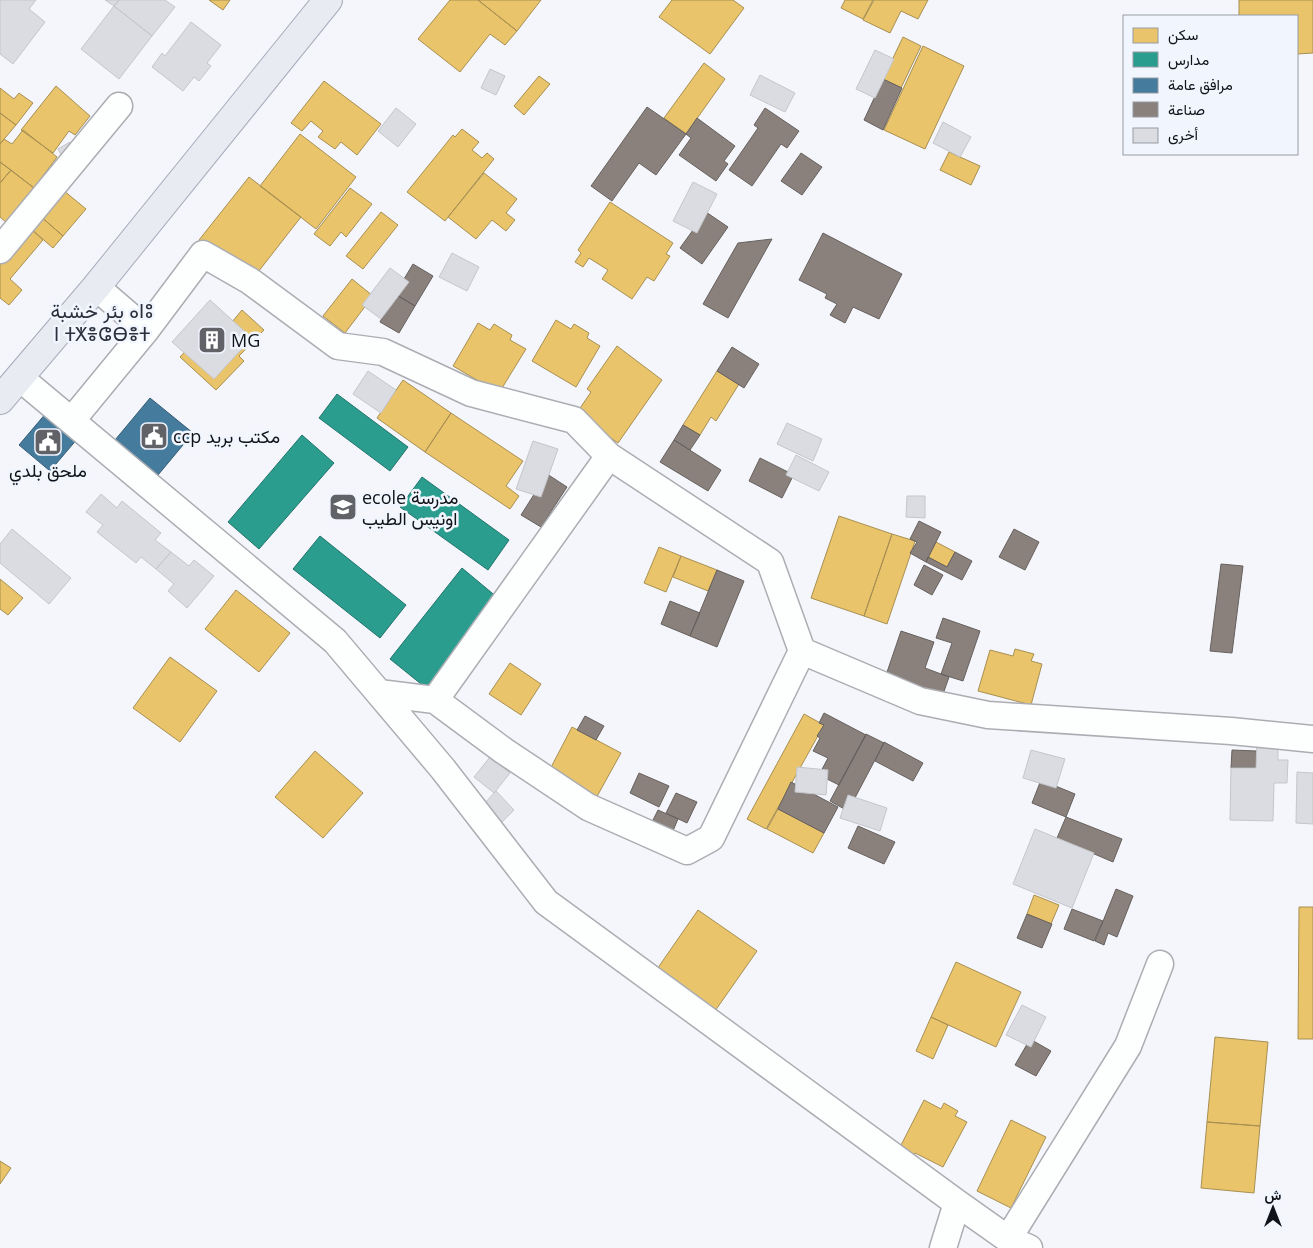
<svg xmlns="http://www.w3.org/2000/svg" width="1313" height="1248" font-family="'Open Sans',Vazirmatn,'Noto Sans Tifinagh',sans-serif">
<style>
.homes{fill:#e9c46a;stroke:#a88f52}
.schools{fill:#2a9d8f;stroke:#22746c}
.public{fill:#457b9d;stroke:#355c75}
.industry{fill:#8a817c;stroke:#66605e}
.building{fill:#dadce1;stroke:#c4c6cb}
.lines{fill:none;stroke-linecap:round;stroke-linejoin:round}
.minor-casing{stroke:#abadb2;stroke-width:29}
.primary-casing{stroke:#a8acbb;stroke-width:30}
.minor{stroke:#fdfefe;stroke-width:26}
.primary{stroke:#e8ebf2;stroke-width:28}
.labels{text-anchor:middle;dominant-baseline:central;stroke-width:5;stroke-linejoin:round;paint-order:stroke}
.poi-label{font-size:18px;fill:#111319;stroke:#f1f5fe;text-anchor:start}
.quarter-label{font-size:20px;fill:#2c303c;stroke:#f1f5fe}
</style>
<rect width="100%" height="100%" fill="#f4f6fb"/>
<!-- homes -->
<path class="homes" d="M209,0H230L223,10Z
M450,0H478L517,31L505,45L490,34L460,72L418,39Z
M478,0H541L517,31Z
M672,0H733L744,8L710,54L659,17Z
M845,0H873L863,19L841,8Z
M874,0H928L918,19L901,11L890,33L863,20Z
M1239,0H1313V53L1297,54V16H1239Z
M903,37L921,46L901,88L883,79Z
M923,46L964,66L925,149L884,130Z
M704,63L725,79L686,134L664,118Z
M539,76L550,84L524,115L514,106Z
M324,81L381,124L357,155L341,142L335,149L318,137L323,131L311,121L302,131L291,123Z
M56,86L90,116L75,135L69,131L53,153L21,130Z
M0,88L14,99L19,93L33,103L16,125L0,113Z
M0,113L16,125L0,144Z
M462,129L479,142L472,150L482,158L487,153L494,159L445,221L407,192L453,135L455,137Z
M23,130L57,157L34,188L0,162V144L4,139L12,144Z
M300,134L356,177L316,229L260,186Z
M949,152L980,166L971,185L940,170Z
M0,162L11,170L0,183Z
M11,170L34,188L7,223L0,217V183Z
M484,173L517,199L506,213L515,220L506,231L492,220L476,239L448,217Z
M249,177L301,217L251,281L199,240Z
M350,188L372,204L346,237L341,232L330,246L314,234Z
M63,190L86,209L63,236L40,216Z
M610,202L673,243L666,254L670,256L654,281L647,277L632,299L602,279L608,270L589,258L583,267L575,262L581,253L578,250Z
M381,212L398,225L363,269L346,256Z
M40,216L63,236L53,248L30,228Z
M30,228L43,240L10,279L22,290L9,305L0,298V262Z
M352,279L373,296L345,333L323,316Z
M242,310L264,330L239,356L244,361L216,390L180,357L222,312L232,322Z
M556,320L571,329L574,324L589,333L587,338L600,346L576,387L532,361Z
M478,323L490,330L494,324L512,335L510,340L526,349L499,393L453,366Z
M617,346L662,380L618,443L576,414L591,392L587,389Z
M717,371L739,384L716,421L711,417L700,435L683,425Z
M403,380L451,413L425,452L377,418Z
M451,413L523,461L506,486L519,496L510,509L425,452Z
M839,516L892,534L864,616L811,598Z
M892,534L915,541L887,624L864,616Z
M936,542L955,552L947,567L928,557Z
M659,547L681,556L666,592L644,583Z
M681,556L717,570L708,591L673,577Z
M0,579L23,598L8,615L0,609Z
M236,590L290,633L259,672L205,629Z
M1015,649L1034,654L1031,661L1042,664L1031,705L978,691L990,650L1013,656Z
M170,657L217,691L180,742L133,708Z
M510,663L541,684L521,715L489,694Z
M804,714L824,725L766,829L747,819Z
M572,727L621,753L595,800L547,775Z
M315,751L363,793L323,838L275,797Z
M778,809L824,833L813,853L767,829Z
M1034,895L1059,905L1051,924L1027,914Z
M1299,907H1313V1039H1298Z
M698,910L757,951L715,1011L655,972Z
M956,962L1021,992L996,1047L931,1017Z
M931,1017L948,1025L933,1059L916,1051Z
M1215,1037L1268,1042L1260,1126L1207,1122Z
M924,1100L941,1109L944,1103L958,1111L955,1116L967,1122L943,1167L915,1153L910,1162L896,1155Z
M1011,1120L1046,1137L1011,1208L977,1191Z
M1207,1122L1260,1126L1254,1193L1201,1188Z
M0,1161L11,1168L0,1184Z"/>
<!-- schools -->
<path class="schools" d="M337,394L408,447L390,471L319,418Z
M302,435L334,463L259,549L228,522Z
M422,477L509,540L488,570L400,507Z
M320,536L406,605L380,638L293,569Z
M462,568L498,598L426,688L390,659Z"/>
<!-- public -->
<path class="public" d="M150,398L193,433L158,475L115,440Z
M47,412L78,438L50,471L19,445Z"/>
<!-- industry -->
<path class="industry" d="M883,79L902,88L883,130L864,120Z
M647,107L686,134L656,175L639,163L612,201L591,186Z
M765,108L799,131L787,148L781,144L752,186L729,170L758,128L754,125Z
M697,118L735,146L724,161L728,164L716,181L679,155L691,138L686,134Z
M801,153L822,167L802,195L781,181Z
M706,212L728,227L702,264L680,248Z
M823,233L902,274L879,319L853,307L845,323L830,315L837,304L825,298L827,294L799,280Z
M772,239L728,318L703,304L738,243Z
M413,264L433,276L415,306L395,294Z
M395,294L415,306L399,333L380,322Z
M732,347L759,364L744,388L717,371Z
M683,425L700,435L690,450L674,440Z
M674,440L721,470L708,491L660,462Z
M760,458L788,472L786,475L792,478L782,498L749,481Z
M547,474L567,487L541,527L521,515Z
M919,521L941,532L926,562L910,553L917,542L910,539Z
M1014,529L1039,542L1025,570L999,557Z
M955,552L972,561L962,580L926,562L928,557L947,567Z
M1221,564L1243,566L1232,653L1210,651Z
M924,565L943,575L932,595L914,585Z
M717,570L744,581L717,647L690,636Z
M670,601L700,613L690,636L661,624Z
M943,618L980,631L963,681L941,674L952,643L936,638Z
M901,631L934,642L925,668L949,677L942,697L885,678Z
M824,713L866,735L839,785L819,775L828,758L813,751L820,738L817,736L824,725L819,723Z
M585,716L604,726L596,740L577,730Z
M866,734L884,743L848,811L830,801Z
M884,742L923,763L913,781L875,761Z
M1232,750L1257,751L1256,768H1231Z
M639,773L669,786L659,807L630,793Z
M1041,780L1075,794L1066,817L1032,803Z
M791,782L838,807L824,833L778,809Z
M676,793L697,802L687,823L666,813Z
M658,810L678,819L670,838L649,828Z
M1066,817L1122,839L1113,862L1057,838Z
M858,826L895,842L884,864L848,848Z
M1116,889L1133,896L1117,937L1108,933L1104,945L1095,941Z
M1072,909L1103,921L1094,941L1064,929Z
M1027,914L1052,924L1042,948L1017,938Z
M1030,1039L1051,1051L1036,1076L1015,1065Z"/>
<!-- building -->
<path class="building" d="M0,0H36L29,9L45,22L13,64L0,54Z
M105,0H119L114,6Z
M119,0H165L175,7L152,36L114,6Z
M114,6L152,36L119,79L81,49Z
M191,22L221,45L207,63L211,66L199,81L194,77L183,91L152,67L162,53L165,56Z
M875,50L894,59L875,98L856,89Z
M490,69L505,76L496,95L481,88Z
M760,75L795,93L785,112L750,95Z
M396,108L416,124L398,147L378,131Z
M943,122L971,137L960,157L933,143Z
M70,142L81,159L68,167L58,149Z
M693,182L717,194L697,233L673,221Z
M452,253L479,267L467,291L439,277Z
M390,268L409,282L381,319L362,305Z
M210,300L252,338L214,379L172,342Z
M368,371L396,390L381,413L353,394Z
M787,423L822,439L813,461L777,444Z
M533,441L558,449L541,497L516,489Z
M796,455L829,472L819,491L786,475Z
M101,494L117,508L122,501L161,533L155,540L171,552L156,569L141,557L136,563L97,532L103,525L86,512Z
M907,496H925V518L906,517Z
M12,529L71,578L49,604L0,563V544Z
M171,552L189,566L194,560L214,576L187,608L168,591L174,584L156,569Z
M1257,742L1278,743V760H1288L1287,783H1274L1273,821L1230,820L1231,768H1256Z
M1031,750L1065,759L1056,788L1023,778Z
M490,757L510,773L494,793L474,777Z
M797,767L828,770L826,795L795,792Z
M1297,772L1313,773V824L1296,823Z
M496,791L514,810L501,823L483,805Z
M848,795L887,808L880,831L840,818Z
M1035,829L1094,853L1072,908L1013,884Z
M1022,1005L1046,1017L1031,1047L1006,1035Z"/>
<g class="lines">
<defs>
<path id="minor" d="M0,250L119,106
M96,287L146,330
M20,378L335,641L443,769L546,902L957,1203L1008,1239L1029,1248
M72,420L146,330L203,254L250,281L338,346L383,352L471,393L574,420L609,456L770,562L802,651L920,701L988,715L1231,731L1313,739
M379,693L435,700L609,456
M435,700L504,751L588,807L687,851L711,838L802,651
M1008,1239L1128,1046L1160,964
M943,1248L957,1203"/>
<path id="primary" d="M0,400L96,287L328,0"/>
</defs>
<!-- minor casing -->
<use href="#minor" class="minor-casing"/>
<!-- primary casing -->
<use href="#primary" class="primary-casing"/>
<!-- minor -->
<use href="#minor" class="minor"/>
<!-- primary -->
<use href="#primary" class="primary"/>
</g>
<!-- icons -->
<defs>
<symbol id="building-square" viewBox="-11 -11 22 22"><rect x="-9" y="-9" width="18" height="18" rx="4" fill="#606268" stroke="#f1f5fe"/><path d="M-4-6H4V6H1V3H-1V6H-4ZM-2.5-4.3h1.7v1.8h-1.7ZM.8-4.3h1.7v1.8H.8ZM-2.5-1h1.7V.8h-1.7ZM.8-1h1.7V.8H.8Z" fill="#fff"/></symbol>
<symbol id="civic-square" viewBox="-11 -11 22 22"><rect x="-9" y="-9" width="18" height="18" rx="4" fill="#606268" stroke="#f1f5fe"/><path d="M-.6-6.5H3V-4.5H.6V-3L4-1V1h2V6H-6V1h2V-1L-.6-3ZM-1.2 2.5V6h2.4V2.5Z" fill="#fff"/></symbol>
<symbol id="school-square" viewBox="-11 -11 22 22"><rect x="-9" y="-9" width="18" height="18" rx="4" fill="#606268" stroke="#f1f5fe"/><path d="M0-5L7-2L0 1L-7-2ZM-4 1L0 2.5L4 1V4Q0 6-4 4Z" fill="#fff"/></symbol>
</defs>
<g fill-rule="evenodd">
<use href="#building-square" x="196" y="324" width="32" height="32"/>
<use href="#civic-square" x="138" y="420" width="32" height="32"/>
<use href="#civic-square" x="32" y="426" width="32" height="32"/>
<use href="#school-square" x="327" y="491" width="32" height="32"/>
</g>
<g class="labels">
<!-- poi labels -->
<g class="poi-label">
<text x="231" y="340">MG</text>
<text x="173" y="436">ccp مكتب بريد</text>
<text x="48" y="470" text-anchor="middle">ملحق بلدي</text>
<text x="362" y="497">ecole مدرسة<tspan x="362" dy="21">اونيس الطيب</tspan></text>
</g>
<!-- quarter labels -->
<g class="quarter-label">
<text x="102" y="310">بئر خشبة ⴰⵏⵓ<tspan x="102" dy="23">ⵏ ⵜⵅⴻⵛⴱⴻⵜ</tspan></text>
</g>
</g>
<!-- legend -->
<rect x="1123" y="15" width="175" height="140" fill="#f1f5fe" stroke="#979ba2"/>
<rect x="1133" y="28" width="25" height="15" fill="#e9c46a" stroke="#979ba2"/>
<text x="1168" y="40" font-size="15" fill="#111319">سكن</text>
<rect x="1133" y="52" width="25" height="15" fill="#2a9d8f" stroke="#979ba2"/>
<text x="1168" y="65" font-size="15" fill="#111319">مدارس</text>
<rect x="1133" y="78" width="25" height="15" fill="#457b9d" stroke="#979ba2"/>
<text x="1168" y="90" font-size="15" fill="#111319">مرافق عامة</text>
<rect x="1133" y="102" width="25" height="15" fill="#8a817c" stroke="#979ba2"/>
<text x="1168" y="115" font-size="15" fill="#111319">صناعة</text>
<rect x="1133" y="128" width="25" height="15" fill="#dadce1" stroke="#979ba2"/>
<text x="1168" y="140" font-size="15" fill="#111319">أخرى</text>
<!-- north arrow -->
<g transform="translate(1273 1208)" stroke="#f1f5fe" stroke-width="4" paint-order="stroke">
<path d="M0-4L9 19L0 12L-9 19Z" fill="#111319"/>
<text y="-8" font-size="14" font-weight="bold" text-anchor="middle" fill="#111319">ش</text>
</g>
</svg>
